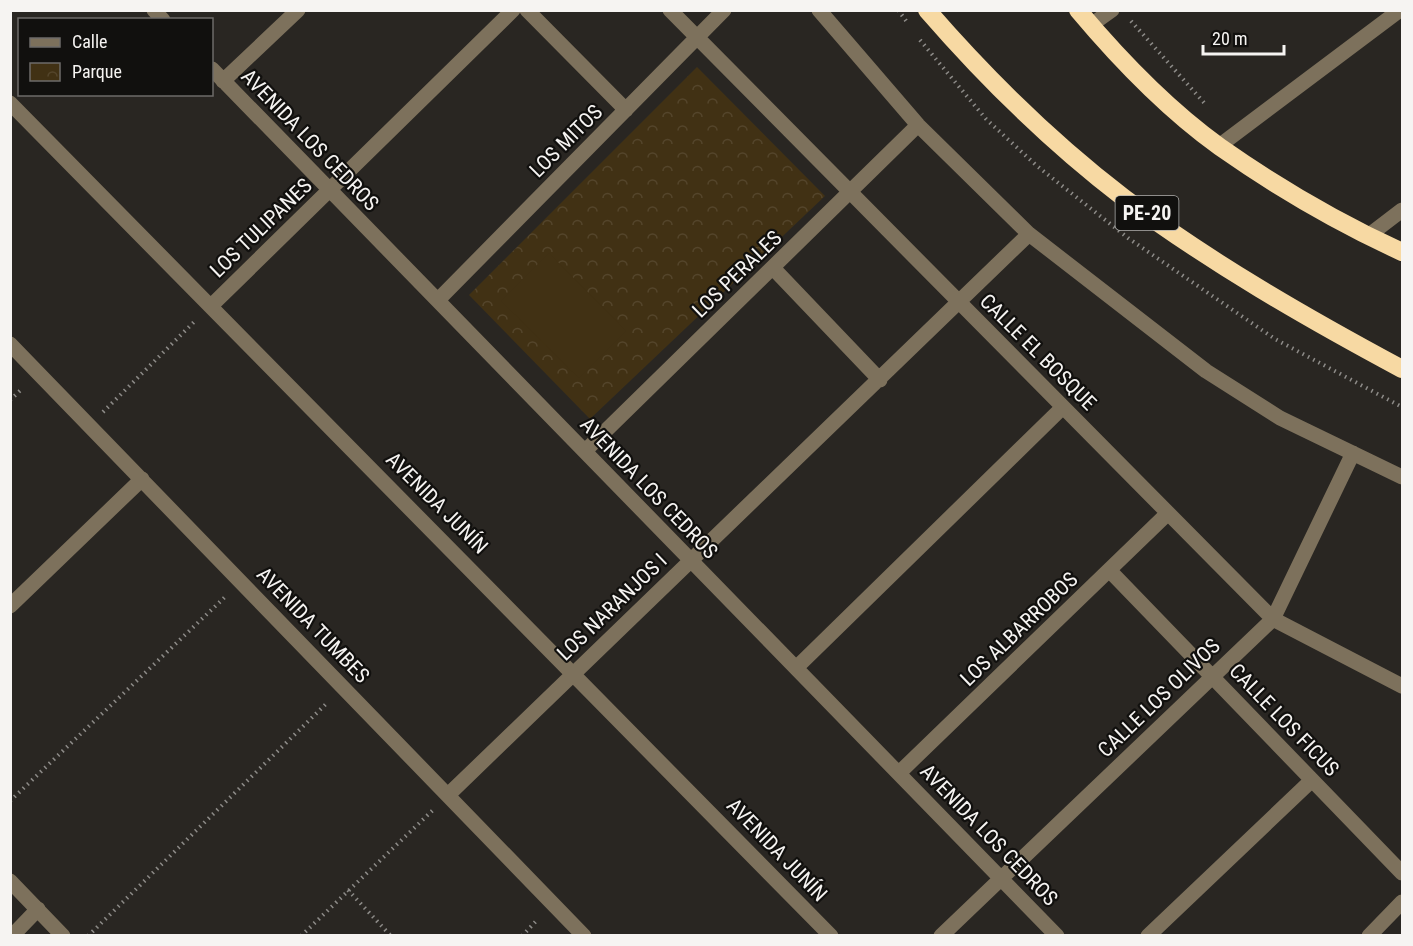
<svg xmlns="http://www.w3.org/2000/svg" width="1413" height="946" font-family="'Roboto Condensed',sans-serif">
<style>
.park{fill:url(#park-crowns)}
.garden{fill:#413114}
.lines{fill:none;stroke-linecap:round;stroke-linejoin:round}
.path{stroke:#8d8b88;stroke-width:4;stroke-dasharray:1.5 4.5;stroke-linecap:butt}
.minor{stroke:#7d715c;stroke-width:15}
.highway{stroke:#f7d9a3;stroke-width:18}
.labels{text-anchor:middle;dominant-baseline:central;stroke-width:4.5;stroke-linejoin:round;paint-order:stroke}
.shield{fill:#11100e;stroke:#b1b0ae;stroke-width:1.5}
.shield-label{font-size:20px;font-weight:bold;fill:#f6f4f2}
.street-label{font-size:21px;fill:#f6f4f2;stroke:#11100e}
</style>
<defs>
<pattern id="park-crowns" width="20" height="18" patternUnits="userSpaceOnUse" patternTransform="scale(1.5)"><rect width="20" height="18" fill="#413114"/><path d="M2 6a3 3 0 1 1 6 0M12 15a3 3 0 1 1 6 0" fill="none" stroke="#54452b"/></pattern>
</defs>
<rect width="100%" height="100%" fill="#292622"/>
<!-- park -->
<path class="park" d="M697,67L825,196L590,419L469,295Z"/>
<!-- garden -->
<path class="garden" d="M549,253L626,331L579,378L501,301Z"/>
<g class="lines">
<!-- path -->
<path class="path" d="M898,10L907,22
M1131,21L1207,106
M920,40L986,119L1037,166L1128,238L1275,339L1402,407
M10,400L23,388
M103,412L196,320
M10,801L225,597
M348,890L391,936
M88,936L328,702
M301,936L433,810
M522,936L538,919"/>
<!-- minor -->
<path class="minor" d="M154,10L163,20
M527,10L626,110
M670,10L1273,619L1402,686
M819,10L918,125L1029,234L1206,371L1280,418L1402,477
M1091,25L1112,10
M212,69L1057,936
M223,81L298,10
M10,103L831,936
M1219,146L1400,10
M1368,236L1402,210
M773,268L880,380
M438,300L724,10
M212,305L513,10
M10,344L584,936
M585,451L918,125
M1110,571L1402,873
M10,606L142,479
M796,668L1063,407
M899,773L1168,513
M448,795L1029,234
M10,881L63,936
M12,936L38,909
M941,936L1273,619L1353,453
M1148,936L1312,780
M1369,936L1402,902"/>
<!-- highway -->
<path class="highway" d="M927,10C986,78 1052,143 1124,198C1211,263 1307,318 1402,369
M1078,10C1120,60 1167,109 1220,147C1277,187 1339,223 1402,252"/>
</g>
<g class="labels">
<!-- shield labels -->
<rect class="shield" x="1115.5" y="196" width="63" height="34" rx="4.5"/>
<g class="shield-label">
<text x="1147" y="213">PE-20</text>
</g>
<!-- street labels -->
<g class="street-label">
<text transform="translate(310 140) rotate(46)">AVENIDA LOS CEDROS</text>
<text transform="translate(566 141) rotate(-45)">LOS MITOS</text>
<text transform="translate(261 228) rotate(-44)">LOS TULIPANES</text>
<text transform="translate(737 274) rotate(-44)">LOS PERALES</text>
<text transform="translate(1038 352) rotate(45)">CALLE EL BOSQUE</text>
<text transform="translate(649 488) rotate(46)">AVENIDA LOS CEDROS</text>
<text transform="translate(437 503) rotate(45)">AVENIDA JUNÍN</text>
<text transform="translate(612 607) rotate(-44)">LOS NARANJOS I</text>
<text transform="translate(313 625) rotate(46)">AVENIDA TUMBES</text>
<text transform="translate(1019 629) rotate(-44)">LOS ALBARROBOS</text>
<text transform="translate(1159 698) rotate(-44)">CALLE LOS OLIVOS</text>
<text transform="translate(1284 720) rotate(46)">CALLE LOS FICUS</text>
<text transform="translate(989 835) rotate(46)">AVENIDA LOS CEDROS</text>
<text transform="translate(777 850) rotate(46)">AVENIDA JUNÍN</text>
</g>
</g>
<!-- border -->
<rect width="1413" height="946" fill="none" stroke="#f6f4f2" stroke-width="24"/>
<!-- legend -->
<rect x="18" y="18" width="195" height="78" fill="#11100e" stroke="#6d6b69" stroke-width="1.5"/>
<rect x="30" y="38" width="30" height="9" fill="#7d715c" stroke="#6d6b69" stroke-width="1.5"/>
<text x="72" y="48" font-size="18" fill="#f6f4f2">Calle</text>
<rect x="30" y="63" width="30" height="18" fill="url(#park-crowns)" stroke="#6d6b69" stroke-width="1.5"/>
<text x="72" y="78" font-size="18" fill="#f6f4f2">Parque</text>
<!-- scale -->
<path d="M1203 45v9h81v-9" fill="none" stroke="#f6f4f2" stroke-width="3"/>
<text x="1212" y="45" font-size="18" fill="#f6f4f2" stroke="#11100e" stroke-width="4.5" paint-order="stroke">20 m</text>
</svg>
